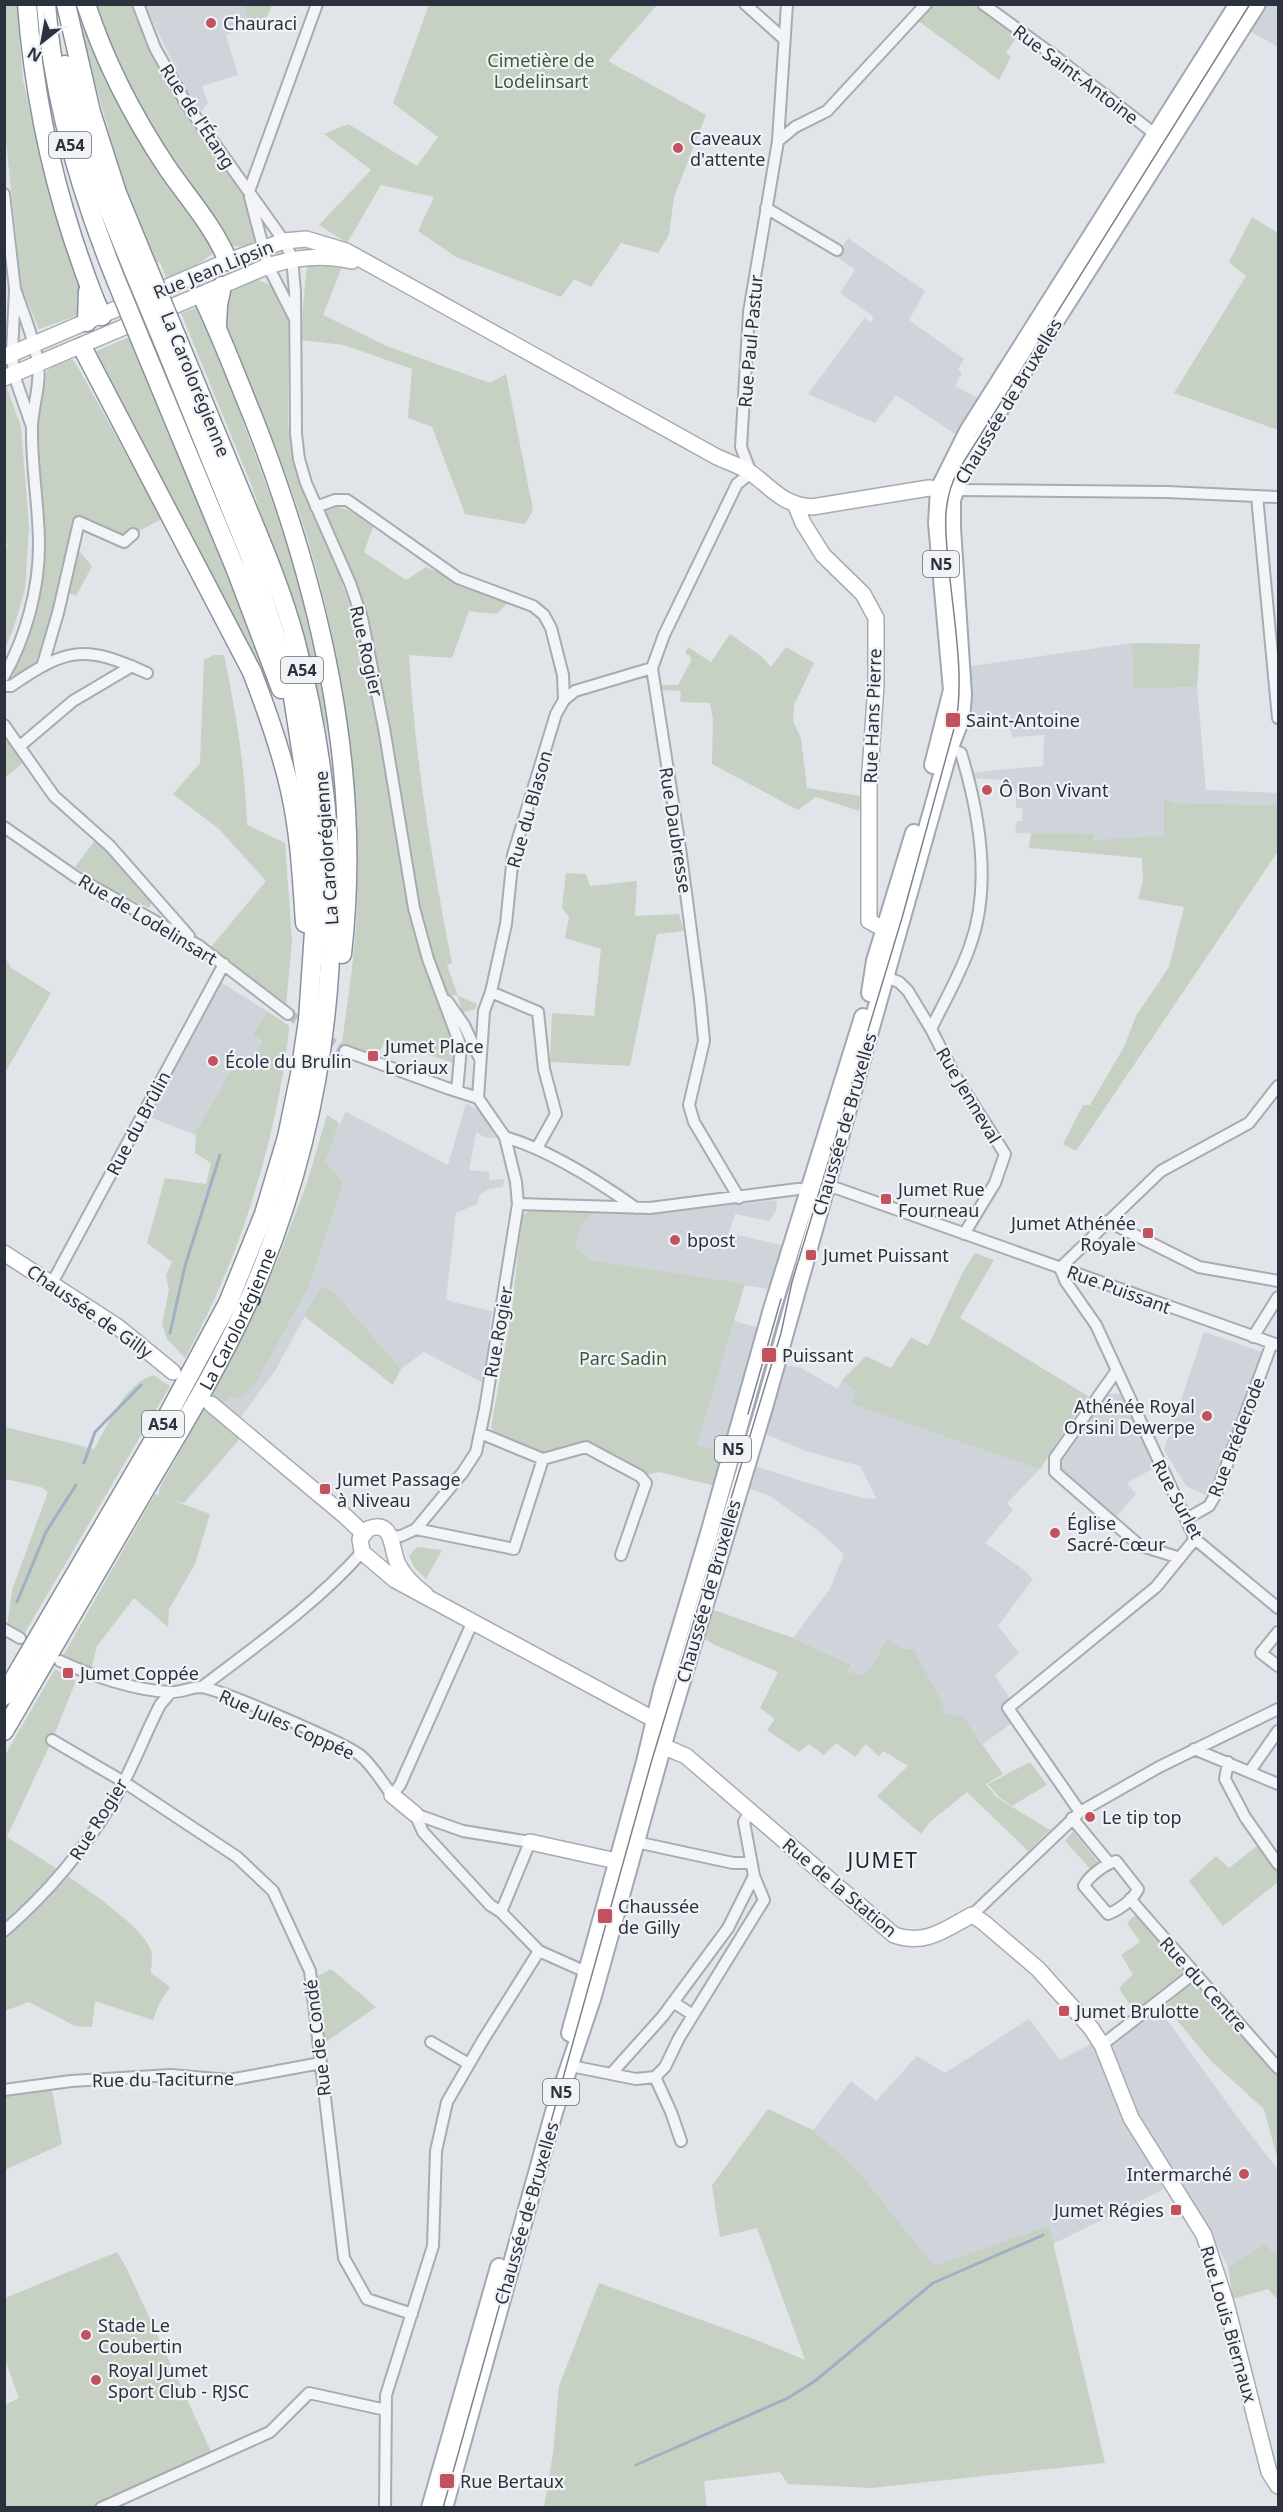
<svg xmlns="http://www.w3.org/2000/svg" width="1283" height="2512" font-family="'Noto Sans',sans-serif">
<style>
.built{fill:#cfd3da}
.green{fill:#c6d1c3}
.lines{fill:none;stroke-linecap:round;stroke-linejoin:round}
.stream{stroke:#9fb0c5;stroke-width:3}
.street-tunnel{stroke:#bdc0c6;stroke-width:10;stroke-dasharray:10 5;stroke-linecap:butt}
.street-casing{stroke:#a7abb2;stroke-width:14}
.secondary-casing{stroke:#a7abb2;stroke-width:18}
.primary-casing{stroke:#a1a8b3;stroke-width:20}
.highway-casing{stroke:#8a919e;stroke-width:21}
.street{stroke:#f3f4f7;stroke-width:10}
.secondary{stroke:#fff;stroke-width:15}
.primary{stroke:#fff;stroke-width:16}
.highway{stroke:#fff;stroke-width:18}
.tram{stroke:#7c8390;stroke-width:1.5}
.highway-bridge-casing{stroke:#8a919e;stroke-width:21;stroke-linecap:butt}
.highway-bridge{stroke:#fff;stroke-width:18}
.poi-dot{fill:#c1525e;stroke:#f0f2f6;stroke-width:2}
.labels{text-anchor:middle;dominant-baseline:central;stroke-width:4.5;stroke-linejoin:round;paint-order:stroke}
.shield{fill:#f0f2f6;stroke:#666b75;stroke-width:1.5}
.shield-label{font-size:16px;font-weight:bold;fill:#2b313e}
.poi-label{font-size:18px;fill:#2b313e;stroke:#f0f2f6;text-anchor:start}
.park-label{font-size:18px;fill:#3e593a;stroke:#f0f2f6}
.street-label{font-size:18px;fill:#2b313e;stroke:#f0f2f6}
.quarter-label{font-size:21px;letter-spacing:1.5px;fill:#1d232f;stroke:#f0f2f6}
</style>
<rect width="100%" height="100%" fill="#e1e4e8"/>
<!-- built -->
<path class="built" d="M145,5H244L251,26L226,35L238,75L202,86L208,103L198,115Z
M1260,5H1278V47L1243,27Z
M848,238L925,291L909,320L964,359L958,369L962,373L955,386L978,398L963,421L957,435L896,395L875,423L808,394L865,317L870,323L874,317L840,293L855,270L836,256Z
M1132,643L1133,689L1197,687L1206,790L1277,793L1278,805L1175,803L1164,800L1165,836L1095,841L1094,835L1015,833L1017,821H1022L1023,808H1016V793L1003,780L969,778L967,773L1043,766L1044,735L1013,737L1009,727H969L965,667Z
M219,981L267,1011L254,1035L262,1040L244,1071L234,1065L195,1135L145,1115Z
M466,1103L482,1113L496,1138H486L476,1132L469,1170L489,1172V1180L504,1179L503,1187L489,1189L479,1196L477,1204L456,1213L446,1299L452,1302L492,1311L483,1383L424,1352L401,1369L335,1293L321,1286L275,1371L235,1425L218,1410L229,1398L330,1170L325,1161L328,1147L346,1112L448,1165Z
M777,1200L776,1210L769,1221L735,1214L729,1233L786,1246L774,1290L590,1260L575,1247L582,1223L593,1213H648Z
M734,1321L763,1329L725,1454L696,1446Z
M1204,1332L1262,1352L1210,1497L1186,1486L1164,1450Z
M783,1365L801,1368L838,1389L842,1380L857,1391L852,1404L1028,1461L1040,1469L1007,1503L1013,1510L985,1543L1024,1570L1033,1579L998,1626L1019,1653L995,1675L1013,1704L1016,1720L983,1744L963,1718L939,1712L848,1671L853,1665L793,1638L830,1589L844,1554L821,1533L769,1495L739,1486L746,1463L811,1484L863,1498L877,1499L860,1466L806,1451L763,1433Z
M1105,1394H1122L1154,1468L1127,1483L1136,1494L1115,1518L1058,1468L1059,1463Z
M1157,2010L1170,2024L1238,2118L1278,2170V2253L1275,2256L1265,2244L1228,2267L1208,2226L1137,2112L1112,2047Z
M1029,2019L1060,2060L1093,2043L1164,2189L1053,2244L1050,2230L934,2267L857,2170L813,2130L851,2081L876,2101L917,2056L945,2073Z"/>
<!-- green -->
<path class="green" d="M4,5H17L23,80L41,156L82,292L79,315L39,329L22,289L5,132Z
M73,5L105,80L162,168L160,155L83,5H130L185,112L253,209L260,235C242,256 237,240 221,249C203,258 186,275 170,287L160,262L147,266Z
M244,5V4L272,5L264,24L251,26Z
M429,5H657L608,61L706,115L674,197L669,235L658,253L621,243L591,287L574,279L561,297L456,257L418,231L434,197L381,185L347,243L319,225L371,170L324,134L348,124L417,166L438,137L393,103Z
M931,5H973L1017,36L1006,53L1011,57L999,80L917,20Z
M1252,217L1278,233V430L1174,393L1246,276L1229,262Z
M345,259L323,315L389,347L490,383L506,374L533,510L525,524L465,514L432,427L408,418L412,369L344,345L300,340L307,265Z
M255,279L273,286L288,318V424L292,458L304,494L324,529L360,636L391,801L367,642L316,507C343,503 352,512 373,527L364,552L406,580L426,567L510,601L496,614L469,611L452,658L409,655C415,758 432,862 452,963L447,965L458,996L477,1004L475,1009L462,1013L458,996L448,994L426,943L458,1054L456,1064L385,1040L378,1056L342,1043C348,997 356,950 357,903C360,767 339,626 294,497C273,437 246,379 222,320L230,292Z
M201,306L311,608L334,756L291,601L251,484L181,313Z
M129,337L221,553L271,684L263,686L94,352Z
M70,360H73L80,371L162,519L133,534L124,542L79,522L73,544L92,566L76,596L64,591L41,661L16,677L13,674L40,586L37,433L44,380L48,369Z
M5,387L7,388L21,427L29,527L25,589L14,627L5,649L4,559L7,546L4,522Z
M730,634L761,656L771,667L786,647L814,663L794,705L793,721L801,738L807,788L861,796L859,811L816,797L798,810L712,764L713,719L710,703L680,702L681,691L661,690V685H678L691,661L690,656L685,653L688,647L711,662Z
M1132,643L1200,644L1197,687L1133,689Z
M214,655H224C236,712 245,767 247,825L285,843L292,941L286,1006L211,947L266,881L219,829L173,794L200,763L204,660Z
M4,737L24,762L5,778H4Z
M1164,799L1175,803L1278,805V851L1076,1151L1063,1144L1083,1105H1090L1124,1047L1136,1016L1169,967L1184,907L1138,899L1143,880L1142,858L1029,848L1031,833L1094,834V840L1164,836Z
M96,839L110,850L152,901L150,907H147L99,884L75,867Z
M566,873L586,874L590,886L637,881L635,916L679,914L684,931L657,934L630,1066L550,1062L552,1013L594,1016L601,949L565,938L569,917L562,908Z
M5,957L11,968L51,993L5,1073Z
M267,1011L289,1026C288,1049 283,1072 279,1095C261,1187 230,1276 185,1358L167,1339L162,1324L169,1290L166,1275L172,1262L147,1243L165,1178L206,1184L211,1163L195,1153L196,1132L234,1065L244,1070L262,1041L253,1035Z
M327,1115L339,1123L325,1161L343,1183L309,1286L255,1384L241,1398H229L218,1410L210,1400L276,1264L306,1186Z
M529,1211L593,1213L582,1223L575,1247L590,1260L745,1284L697,1445L725,1454L715,1486L659,1472L645,1475L584,1442L546,1454L495,1433L491,1428L512,1309L522,1215Z
M975,1253L994,1260L960,1318L1088,1396L1040,1469L852,1404L856,1391L842,1380L866,1356L891,1368L911,1337L928,1346L963,1272Z
M321,1286L335,1293L401,1369L393,1385L304,1316Z
M153,1375L170,1386L24,1634L7,1627L12,1590L48,1492L41,1487L5,1479V1427L94,1449C109,1424 123,1385 153,1375Z
M204,1409L241,1434L238,1441L184,1503L172,1500L210,1514L195,1564L169,1609L168,1627L134,1598L97,1646L92,1666L79,1665L63,1656L155,1494L159,1495V1489Z
M417,1547L442,1550L426,1579L414,1567L409,1556Z
M711,1609L793,1638L852,1665L848,1671L861,1676L872,1667L887,1639L902,1649H913L945,1708L940,1712L964,1718L1003,1774L986,1784L996,1797L1050,1830L1028,1851L967,1792L930,1822L921,1834L877,1796L908,1766L883,1751L879,1757L866,1744L855,1757L836,1743L824,1755L809,1744L799,1752L767,1730L775,1719L760,1708L778,1672L715,1645L701,1637Z
M55,1669L76,1681L52,1740L7,1837C37,1856 141,1919 151,1950C153,1956 151,1966 151,1973L170,1987L159,2004L153,2020L95,2001L92,2027L75,2026L29,2002L5,2011V1755Z
M1030,1762L1047,1785L1012,1806L999,1797L988,1784Z
M1073,1831L1100,1865L1093,1872L1065,1841Z
M1257,1846L1278,1872V1882L1223,1926L1189,1881L1216,1856L1229,1868Z
M1139,1911L1193,1974L1138,2017L1119,1988L1133,1974L1121,1955L1140,1942L1127,1923Z
M331,1969L376,2007L323,2044L316,1977Z
M1196,1977L1278,2068V2161L1264,2109L1211,2061L1165,2006Z
M52,2090L62,2144L5,2170V2096Z
M768,2109L813,2130L857,2170L934,2266L1046,2227L1050,2229L1105,2463L872,2488L788,2484L780,2472L704,2481L707,2507H544L553,2453L559,2386L599,2283L754,2339L805,2360L757,2228L720,2237L712,2185Z
M1265,2244L1275,2255L1278,2253V2300L1268,2289L1233,2299L1228,2267Z
M117,2252L126,2267L214,2458L115,2507H5V2405L19,2398L5,2360V2298Z"/>
<g class="lines">
<!-- stream -->
<path class="stream" d="M170,1333L185,1266L220,1155
M84,1463L95,1432L141,1385
M17,1602L46,1532L76,1485
M636,2465L788,2398L815,2381L933,2283L1043,2235"/>
<!-- street-tunnel -->
<path class="street-tunnel" d="M288,1014L345,1051"/>
<defs>
<path id="street" d="M138,4L155,48L187,105L284,241L292,258L295,292L296,434L299,459L306,483L350,583L362,618L384,728L414,908L428,959L461,1047L457,1091
M745,4L784,39
M983,4L1056,57L1160,138
M778,141L795,127L827,111L926,4
M249,191L317,4
M4,194L15,289L12,353L14,375L31,424
M250,197L268,266L294,317
M766,208L837,250
M952,490L1167,492L1278,497
M1257,496L1278,718
M316,507L335,500H347L458,578L533,606L544,615L551,628L563,675L564,700
M43,664L58,613L79,522L124,542L133,534
M4,676C26,637 39,589 39,545C39,505 31,466 32,426C33,405 41,384 38,363C34,337 23,313 15,289
M4,686H11C67,648 84,644 147,673
M4,725L54,796L110,846L189,936
M20,746L73,701L132,666
M4,827L76,877L198,945L288,1014
M880,975L899,982L908,991L931,1029L955,1076L1005,1154L995,1183L964,1234
M491,992L538,1012L544,1069L556,1114L537,1148
M447,1001L464,1025L479,1057
M931,1029C944,1002 960,975 970,946C992,886 979,812 961,753L946,746
M345,1051L447,1088L478,1098L505,1137L516,1182L518,1204L485,1409L476,1452L463,1472L416,1529L401,1536L391,1537
M478,1098L484,1011L491,992L506,924L513,855L556,714L564,700L575,691L652,668
M505,1137C550,1150 598,1181 636,1208
M739,1198L694,1122L689,1105L704,1041L700,999L680,848L652,668L664,635L737,484L751,473L741,447L749,312L778,141L787,4
M518,1204L650,1208L798,1189L836,1188L1278,1345
M1107,1221L1199,1267L1278,1281
M1060,1268L1066,1282L1096,1325L1195,1539L1278,1608
M1060,1268L1161,1171L1249,1123L1278,1086
M52,1283L224,964
M1253,1337L1278,1297
M1117,1370L1055,1458V1472L1139,1545L1180,1558
M480,1433L543,1459L586,1447L640,1476L646,1483L621,1555
M1186,1519L1209,1506L1216,1494L1272,1343
M416,1529L514,1549L543,1459
M4,1629L20,1638
M1278,1632L1261,1653L1278,1666
M60,1661C89,1675 137,1691 170,1692C180,1693 191,1687 201,1687C219,1689 348,1744 361,1756C373,1766 382,1782 392,1795L400,1785L473,1621
M202,1687C257,1645 316,1604 362,1552
M52,1740L124,1782L237,1857L273,1891L310,1971L344,2258L367,2299L412,2314
M1194,1749L1278,1784
M1228,1762L1225,1779L1245,1817L1278,1864
M1250,1771L1278,1731
M1080,1812L1008,1708L1156,1587L1195,1539
M415,1814L423,1832L490,1905L501,1912L539,1951L586,1972
M415,1814L463,1831L530,1842L501,1912
M1072,1818L1109,1863
M636,1842L733,1863H750
M1116,1861L1138,1889C1133,1900 1119,1910 1108,1914L1084,1886C1089,1876 1105,1864 1116,1861Z
M1130,1899L1278,2068
M972,1915L1080,1812L1159,1767L1278,1709
M4,1931C48,1893 84,1850 114,1800C132,1770 144,1736 160,1705L171,1692
M673,2002L693,2015
M431,2042L469,2064
M1102,2045L1193,1974
M571,2066L611,2074L663,2016L728,1928L754,1876L744,1822L750,1811
M611,2074L636,2079L655,2077L671,2112L681,2141
M655,2077L665,2067L679,2038L764,1900L754,1876
M4,2090L71,2081L171,2075L229,2080L321,2063
M101,2508L270,2432L309,2393L386,2410
M385,2508L386,2395L433,2246L436,2151L447,2102L483,2040L539,1951"/>
<path id="secondary" d="M4,357L228,261L284,241L306,239L346,251L717,457C728,462 741,466 751,473C773,489 783,505 812,507L929,488L939,489
M4,378L268,266C296,257 323,254 352,261
M796,506L803,523L823,555L863,594L876,618V685L869,786V921L893,934
M4,1253L118,1327L173,1372
M211,1404L345,1516L363,1533
M426,1595C414,1586 403,1576 397,1562C391,1547 393,1519 368,1529L360,1539L362,1552L395,1580L655,1720
M653,1742L686,1756L894,1935C926,1946 945,1929 972,1915L983,1922L1038,1969L1091,2028L1102,2045L1131,2118L1204,2235L1226,2303L1269,2472L1278,2486
M392,1795L415,1814
M530,1842L630,1864"/>
<path id="primary" d="M933,765L952,690L937,523L939,489L968,431L1238,4
M870,993L875,961L914,833
M570,2033L645,1762L662,1690L708,1537L772,1309L863,1017
M430,2508L499,2267
M444,2508L554,2112L592,1999L668,1727L765,1404L950,747L961,719L963,695L952,528V500L960,476L1009,394L1257,4"/>
<g id="highway">
<path d="M27,4C33,85 48,162 73,239C82,265 90,291 102,316"/>
<path d="M46,4C53,100 80,191 116,280"/>
<path d="M66,4L91,112L117,193L147,266"/>
<path d="M86,4C105,63 134,118 168,169C189,199 214,227 228,261"/>
<path d="M65,65L96,178L134,272"/>
<path d="M202,296C221,335 236,376 253,417C320,588 363,770 342,954"/>
<path d="M87,322L88,291"/>
<path d="M217,325L218,305L222,286"/>
<path d="M82,347L252,672C267,711 281,750 290,790C300,834 302,879 305,923"/>
<path d="M146,353L236,570L281,689"/>
<path d="M4,1696L162,1426L228,1303L264,1214L287,1137L300,1074L308,1020L317,887L310,808L291,684L250,556L164,344"/>
<path id="s1" d="M4,1731C52,1648 100,1566 148,1484C185,1422 223,1359 252,1293C343,1081 353,860 295,639C282,591 262,544 243,498C221,445 199,391 177,338"/>
</g>
</defs>
<!-- street casing -->
<use href="#street" class="street-casing"/>
<!-- secondary casing -->
<use href="#secondary" class="secondary-casing"/>
<!-- primary casing -->
<use href="#primary" class="primary-casing"/>
<!-- highway casing -->
<use href="#highway" class="highway-casing"/>
<!-- street -->
<use href="#street" class="street"/>
<!-- secondary -->
<use href="#secondary" class="secondary"/>
<!-- primary -->
<use href="#primary" class="primary"/>
<!-- highway -->
<use href="#highway" class="highway"/>
<!-- tram -->
<path class="tram" d="M748,1414L781,1299
M443,2508L651,1763L781,1333L792,1282L902,918L955,725C966,681 952,607 948,560C945,529 942,500 958,471L1250,4"/>
<defs>
<path id="highway-bridge" d="M147,266L177,338
M134,272L164,344
M116,280L146,353"/>
</defs>
<!-- highway-bridge casing -->
<use href="#highway-bridge" class="highway-bridge-casing"/>
<!-- highway-bridge -->
<use href="#highway-bridge" class="highway-bridge"/>
</g>
<!-- markers -->
<g class="poi-dot">
<circle cx="211" cy="23" r="6"/>
<circle cx="678" cy="148" r="6"/>
<rect x="945" y="712" width="16" height="16" rx="3"/>
<circle cx="987" cy="790" r="6"/>
<rect x="367" y="1050" width="12" height="12" rx="3"/>
<circle cx="213" cy="1061" r="6"/>
<rect x="880" y="1193" width="12" height="12" rx="3"/>
<rect x="1142" y="1227" width="12" height="12" rx="3"/>
<circle cx="675" cy="1240" r="6"/>
<rect x="805" y="1249" width="12" height="12" rx="3"/>
<rect x="761" y="1347" width="16" height="16" rx="3"/>
<circle cx="1207" cy="1416" r="6"/>
<rect x="319" y="1483" width="12" height="12" rx="3"/>
<circle cx="1055" cy="1533" r="6"/>
<rect x="62" y="1667" width="12" height="12" rx="3"/>
<circle cx="1090" cy="1817" r="6"/>
<rect x="597" y="1908" width="16" height="16" rx="3"/>
<rect x="1058" y="2005" width="12" height="12" rx="3"/>
<circle cx="1244" cy="2174" r="6"/>
<rect x="1170" y="2204" width="12" height="12" rx="3"/>
<circle cx="86" cy="2335" r="6"/>
<circle cx="96" cy="2380" r="6"/>
<rect x="439" y="2473" width="16" height="16" rx="3"/>
</g>
<g class="labels">
<!-- shield labels -->
<g class="shield">
<rect x="49" y="132" width="42" height="26" rx="4.5"/>
<rect x="923" y="551" width="36" height="26" rx="4.5"/>
<rect x="281" y="657" width="42" height="26" rx="4.5"/>
<rect x="142" y="1411" width="42" height="26" rx="4.5"/>
<rect x="715" y="1436" width="36" height="26" rx="4.5"/>
<rect x="543" y="2079" width="36" height="26" rx="4.5"/>
</g>
<g class="shield-label">
<text x="70" y="145">A54</text>
<text x="941" y="564">N5</text>
<text x="302" y="670">A54</text>
<text x="163" y="1424">A54</text>
<text x="733" y="1449">N5</text>
<text x="561" y="2092">N5</text>
</g>
<!-- poi labels -->
<g class="poi-label">
<text x="223" y="23">Chauraci</text>
<text x="690" y="138">Caveaux<tspan x="690" dy="21">d'attente</tspan></text>
<text x="966" y="720">Saint-Antoine</text>
<text x="999" y="790">Ô Bon Vivant</text>
<text x="385" y="1046">Jumet Place<tspan x="385" dy="21">Loriaux</tspan></text>
<text x="225" y="1061">École du Brulin</text>
<text x="898" y="1189">Jumet Rue<tspan x="898" dy="21">Fourneau</tspan></text>
<text x="1136" y="1223" text-anchor="end">Jumet Athénée<tspan x="1136" dy="21">Royale</tspan></text>
<text x="687" y="1240">bpost</text>
<text x="823" y="1255">Jumet Puissant</text>
<text x="782" y="1355">Puissant</text>
<text x="1195" y="1406" text-anchor="end">Athénée Royal<tspan x="1195" dy="21">Orsini Dewerpe</tspan></text>
<text x="337" y="1479">Jumet Passage<tspan x="337" dy="21">à Niveau</tspan></text>
<text x="1067" y="1523">Église<tspan x="1067" dy="21">Sacré-Cœur</tspan></text>
<text x="80" y="1673">Jumet Coppée</text>
<text x="1102" y="1817">Le tip top</text>
<text x="618" y="1906">Chaussée<tspan x="618" dy="21">de Gilly</tspan></text>
<text x="1076" y="2011">Jumet Brulotte</text>
<text x="1232" y="2174" text-anchor="end">Intermarché</text>
<text x="1164" y="2210" text-anchor="end">Jumet Régies</text>
<text x="98" y="2325">Stade Le<tspan x="98" dy="21">Coubertin</tspan></text>
<text x="108" y="2370">Royal Jumet<tspan x="108" dy="21">Sport Club - RJSC</tspan></text>
<text x="460" y="2481">Rue Bertaux</text>
</g>
<!-- park labels -->
<g class="park-label">
<text x="541" y="60">Cimetière de<tspan x="541" dy="21">Lodelinsart</tspan></text>
<text x="623" y="1358">Parc Sadin</text>
</g>
<!-- street labels -->
<g class="street-label">
<text transform="translate(1076 74) rotate(37)">Rue Saint-Antoine</text>
<text transform="translate(198 116) rotate(57)">Rue de l'Étang</text>
<text transform="translate(213 269) rotate(-22)">Rue Jean Lipsin</text>
<text transform="translate(750 341) rotate(-85)">Rue Paul Pastur</text>
<text transform="translate(196 384) rotate(68)">La Carolorégienne</text>
<text transform="translate(1008 401) rotate(-59)">Chaussée de Bruxelles</text>
<text transform="translate(367 651) rotate(77)">Rue Rogier</text>
<text transform="translate(872 716) rotate(-88)">Rue Hans Pierre</text>
<text transform="translate(529 809) rotate(-74)">Rue du Blason</text>
<text transform="translate(676 830) rotate(81)">Rue Daubresse</text>
<text transform="translate(326 848) rotate(-94)">La Carolorégienne</text>
<text transform="translate(148 919) rotate(31)">Rue de Lodelinsart</text>
<text transform="translate(969 1095) rotate(59)">Rue Jenneval</text>
<text transform="translate(138 1123) rotate(-62)">Rue du Brûlin</text>
<text transform="translate(844 1124) rotate(-74)">Chaussée de Bruxelles</text>
<text transform="translate(1119 1289) rotate(20)">Rue Puissant</text>
<text transform="translate(90 1311) rotate(35)">Chaussée de Gilly</text>
<text stroke="none"><textPath href="#s1" startOffset="474">La Carolorégienne</textPath></text>
<text transform="translate(498 1332) rotate(-80)">Rue Rogier</text>
<text transform="translate(1236 1437) rotate(-69)">Rue Bréderode</text>
<text transform="translate(1178 1499) rotate(62)">Rue Surlet</text>
<text transform="translate(708 1591) rotate(-74)">Chaussée de Bruxelles</text>
<text transform="translate(287 1724) rotate(24)">Rue Jules Coppée</text>
<text transform="translate(98 1819) rotate(-58)">Rue Rogier</text>
<text transform="translate(840 1887) rotate(40)">Rue de la Station</text>
<text transform="translate(1204 1984) rotate(48)">Rue du Centre</text>
<text transform="translate(317 2038) rotate(-97)">Rue de Condé</text>
<text transform="translate(163 2079) rotate(-1)">Rue du Taciturne</text>
<text transform="translate(526 2213) rotate(-74)">Chaussée de Bruxelles</text>
<text transform="translate(1229 2324) rotate(74)">Rue Louis Biernaux</text>
</g>
<!-- quarter labels -->
<g class="quarter-label">
<text x="883" y="1860">JUMET</text>
</g>
</g>
<!-- border -->
<rect width="1283" height="2512" fill="none" stroke="#2b313e" stroke-width="12"/>
<!-- north arrow -->
<g transform="translate(42 42) rotate(211)" stroke="#f0f2f6" stroke-width="4.5" paint-order="stroke">
<path d="M0-4.5L10 22L0 15L-10 22Z" fill="#2b313e"/>
<text y="-9" font-size="16" font-weight="bold" text-anchor="middle" fill="#2b313e">N</text>
</g>
</svg>
